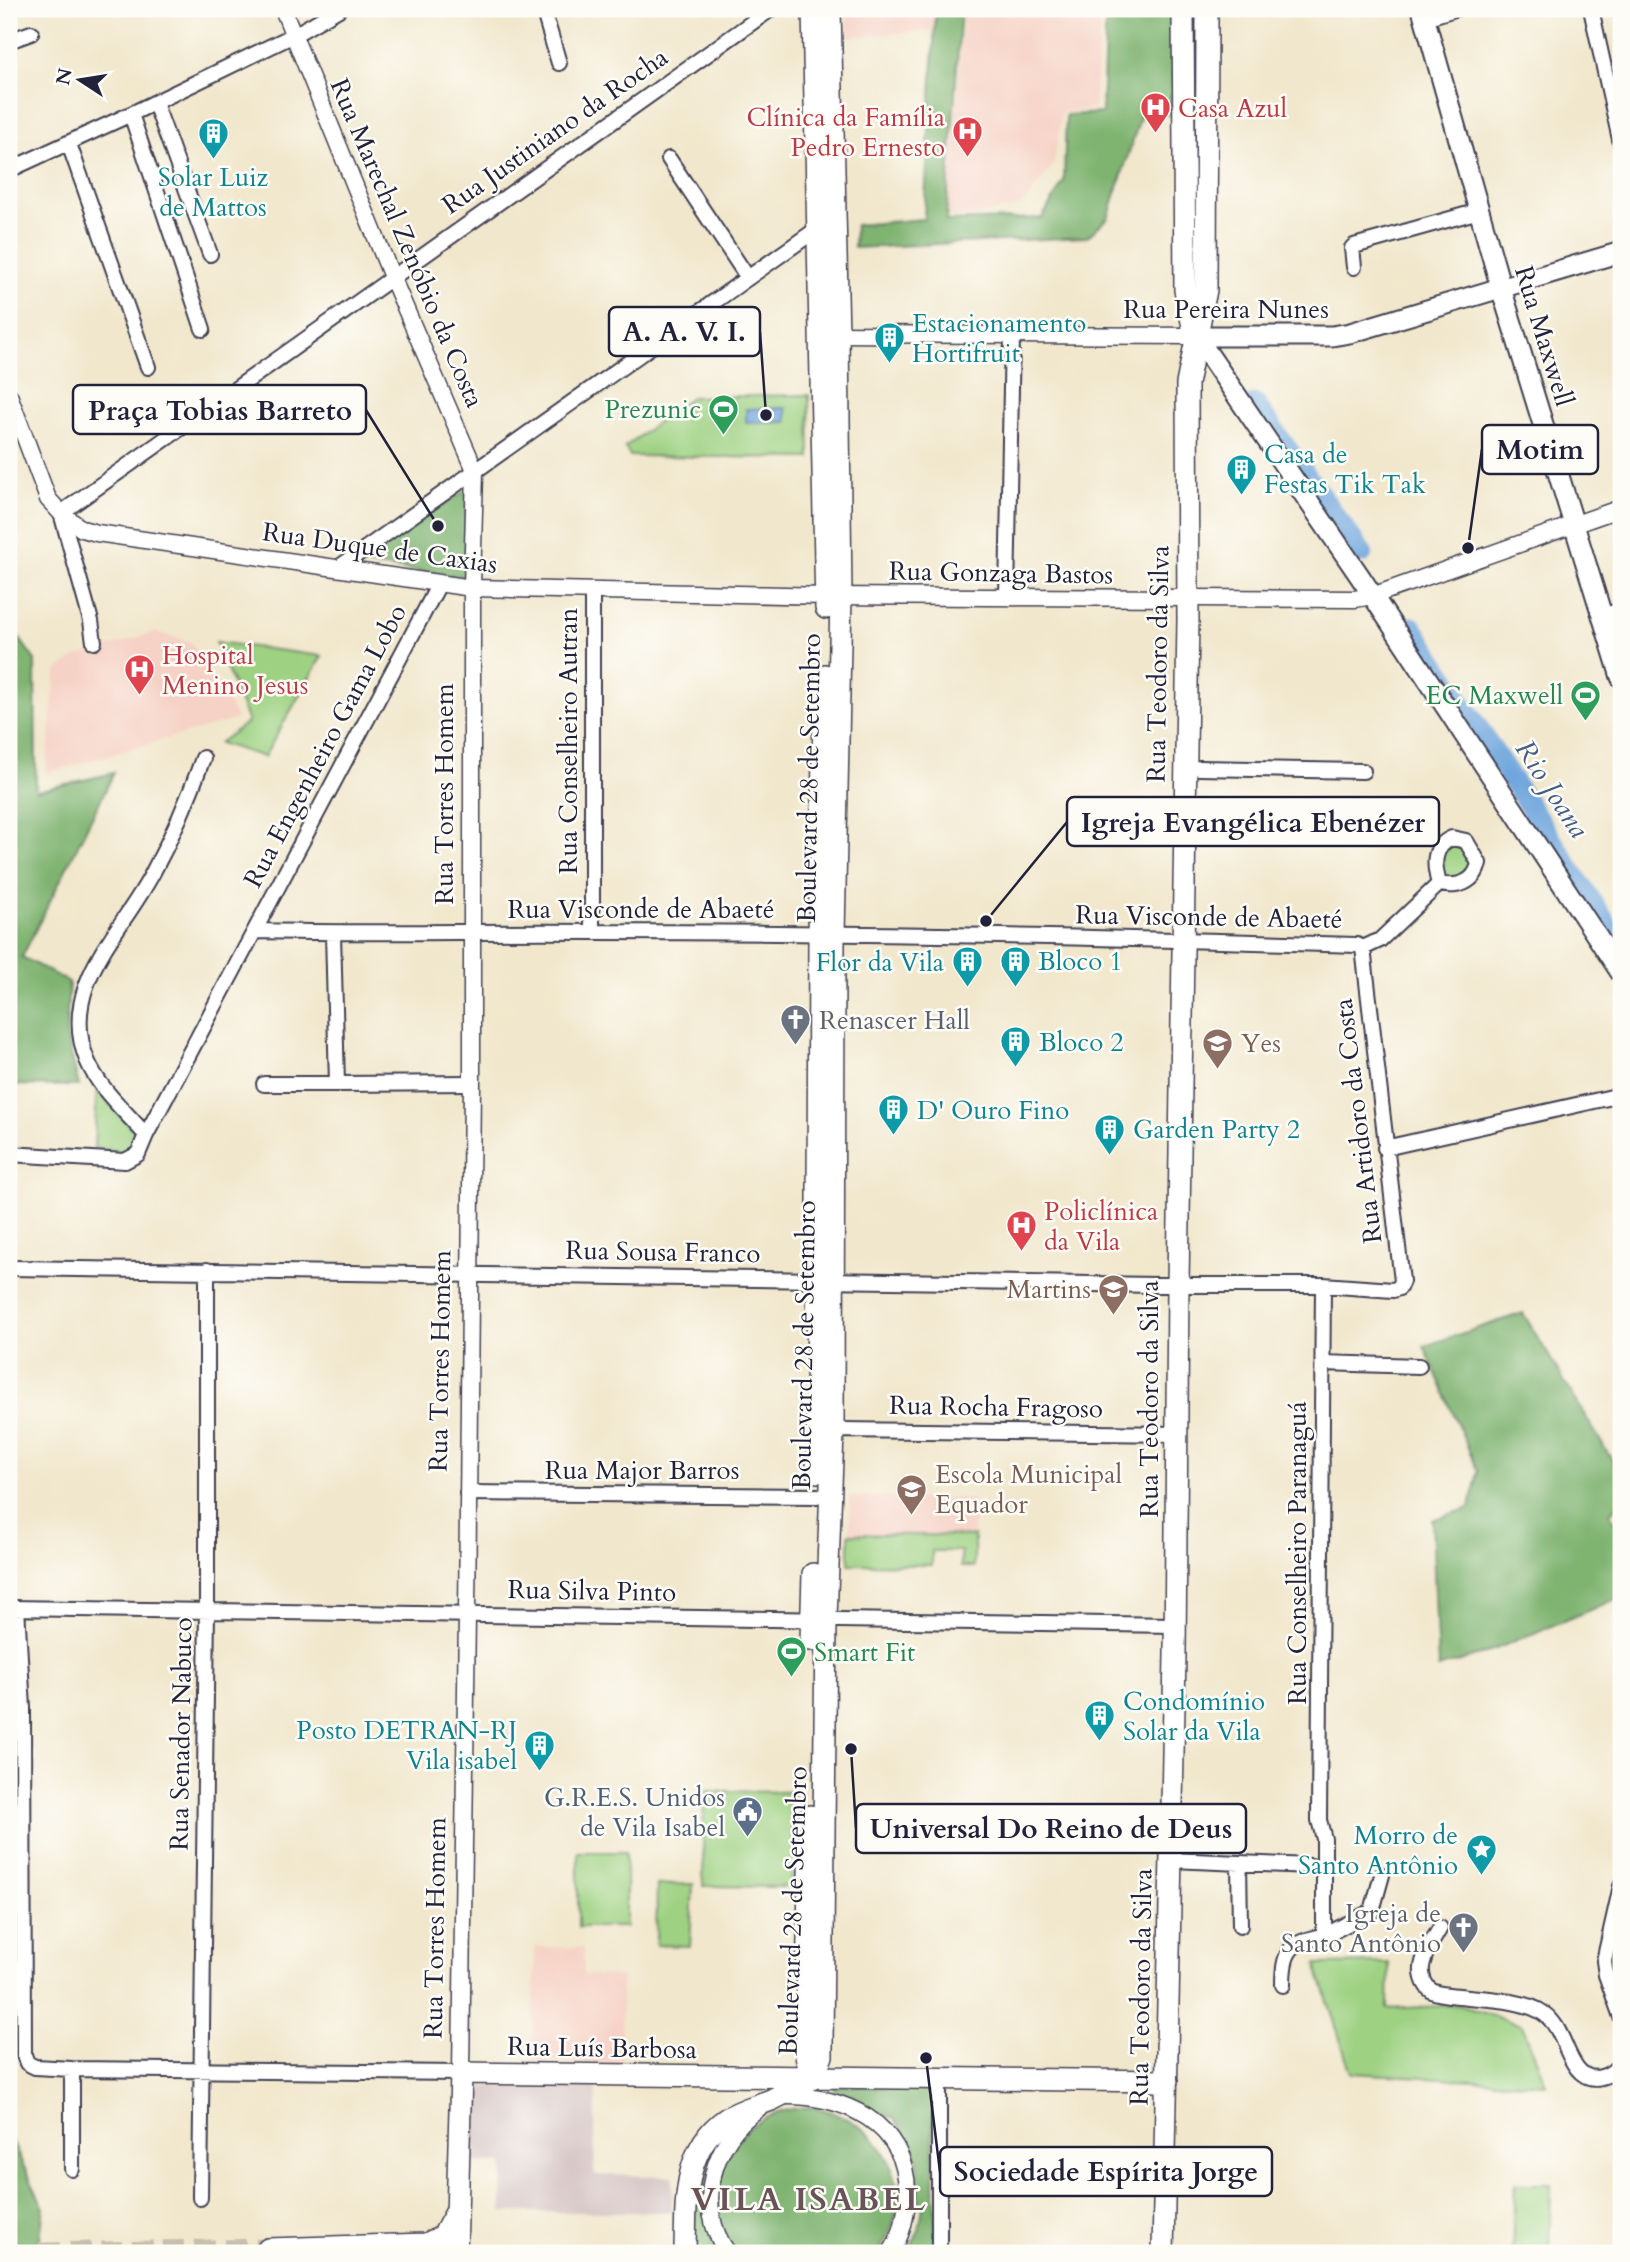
<svg xmlns="http://www.w3.org/2000/svg" width="1630" height="2262" font-family="Cardo,serif">
<style>
.built{fill:#f6d1c5}
.industrial{fill:#d1bfbf}
.green{fill:#9ed182;stroke:#607a5e;stroke-width:2}
.forest{fill:#7eb370;stroke:#506a56;stroke-width:2}
.water{fill:#6ea6dd;stroke:#48648c;stroke-width:2}
.lines{fill:none;stroke-linecap:round;stroke-linejoin:round}
.river{stroke:#6ea6dd;stroke-width:21}
.primary-tunnel{stroke:#c8c0af;stroke-width:21;stroke-dasharray:21 10;stroke-linecap:butt}
.minor-casing{stroke:#414051;stroke-width:18}
.tertiary-casing{stroke:#414051;stroke-width:19}
.secondary-casing{stroke:#414051;stroke-width:23}
.primary-casing{stroke:#414051;stroke-width:24}
.minor{stroke:#fff;stroke-width:14}
.tertiary{stroke:#fff;stroke-width:16}
.secondary{stroke:#fff;stroke-width:19}
.primary{stroke:#fff;stroke-width:21}
.labels{text-anchor:middle;dominant-baseline:central;stroke-width:5;stroke-linejoin:round;paint-order:stroke}
.health-label{font-size:26px;fill:#be3a42;stroke:#fdfcf7;text-anchor:start}
.street-label{font-size:26px;fill:#22223b;stroke:#fdfcf7}
.culture-label{font-size:26px;fill:#0d838f;stroke:#fdfcf7;text-anchor:start}
.leisure-label{font-size:26px;fill:#27864d;stroke:#fdfcf7;text-anchor:end}
.worship-label{font-size:26px;fill:#5b616d;stroke:#fdfcf7;text-anchor:start}
.education-label{font-size:26px;fill:#785e54;stroke:#fdfcf7;text-anchor:start}
.service-label{font-size:26px;fill:#4e5e75;stroke:#fdfcf7;text-anchor:end}
.water-label{font-size:28px;font-style:italic;fill:#445d84;stroke:#fdfcf7}
.district-label{font-size:33px;font-weight:bold;letter-spacing:2px;fill:#6a5259;stroke:#fdfcf7}
.leader{fill:none;stroke:#22223b;stroke-width:2.5}
.callout-dot{fill:#22223b;stroke:#fdfcf7;stroke-width:2.5}
.callout{fill:#fdfcf7;stroke:#22223b;stroke-width:2.5}
.callout-label{font-size:28px;text-anchor:middle;font-weight:bold;fill:#22223b}
</style>
<rect width="100%" height="100%" fill="#fdfcf7"/>
<filter id="ink" filterUnits="userSpaceOnUse"><feTurbulence type="fractalNoise" baseFrequency=".0143" numOctaves="2"/><feDisplacementMap in="SourceGraphic" scale="14" xChannelSelector="R" yChannelSelector="G"/><feConvolveMatrix kernelMatrix="1 2 1 2 8 2 1 2 1" color-interpolation-filters="sRGB"/></filter>
<filter id="wash" filterUnits="userSpaceOnUse"><feTurbulence type="fractalNoise" baseFrequency=".00686" numOctaves="4" result="noise"/><feDisplacementMap in="SourceGraphic" scale="28" xChannelSelector="R" yChannelSelector="G"/><feGaussianBlur stdDeviation="1.57" result="paint"/><feColorMatrix in="noise" values="0 0 0 0 0 0 0 0 0 0 0 0 0 0 0 0 0 1.4 0 .05"/><feComposite in="paint" operator="in"/></filter>
<g filter="url(#wash)">
<rect width="100%" height="100%" fill="#f1e7cc"/>
<!-- built -->
<path class="built" d="M847,9H936V30L848,37Z
M964,9H1101L1094,109L1062,112L1054,164L1022,205L978,216L948,217Z
M155,632L192,643L237,719L46,773L56,671L76,657Z
M850,1497L974,1499V1536L849,1534Z
M535,1947L583,1948L584,1975L622,1976L621,2064L532,2061Z"/>
<!-- industrial -->
<path class="industrial" d="M470,2086H596L594,2175L673,2176L672,2212H502L503,2163L468,2162Z"/>
<!-- green -->
<path class="green" d="M809,395L810,458L630,456L625,447L691,397Z
M216,642L322,656L264,757L219,743L248,722Z
M1460,842L1476,860L1465,879L1442,880V846Z
M97,1091L134,1131V1141L130,1149L122,1152L94,1148Z
M849,1534L974,1536V1567H961V1551H932V1565L849,1564Z
M704,1791L793,1792L792,1887L703,1886Z
M578,1852H626V1927H578Z
M693,1884L690,1946L656,1945L657,1885Z
M1389,1963L1388,2009L1459,2005L1522,2025L1546,2084L1351,2073L1316,1964Z
M1515,2184H1551L1549,2253H1512Z"/>
<!-- forest -->
<path class="forest" d="M936,9H961L946,221L1042,218L1064,181L1066,115L1102,113L1106,9H1176L1173,115H1141L1108,218L1087,237L854,248L855,225L924,219Z
M467,490V577L351,563Z
M9,624L35,660L36,791L114,773L22,957L69,982L66,1033L79,1086L9,1085Z
M1523,1313L1621,1475V1502L1610,1513L1621,1534V1597L1486,1653L1438,1668L1432,1520L1470,1508L1478,1471L1424,1346Z
M834,2086L932,2087L936,2253H907L919,2230L923,2206H914L918,2159L912,2145L902,2129L893,2118L836,2095Z
M809,2107C882,2115 925,2192 877,2253H734C731,2247 726,2241 723,2234C715,2215 716,2194 721,2175C731,2132 766,2109 809,2107Z
M9,2136L44,2208L38,2253H9Z
M712,2148L706,2172L721,2253H694V2203L702,2163Z"/>
<!-- water -->
<path class="water" d="M786,408L787,422L746,423V409Z"/>
<g class="lines">
<!-- river -->
<path class="river" d="M1255,404L1362,553
M1412,627L1621,946"/>
</g>
</g>
<g filter="url(#ink)">
<g class="lines">
<!-- primary-tunnel -->
<path class="primary-tunnel" d="M39,2253L268,2249"/>
<defs>
<path id="minor" d="M543,9L559,63
M1591,9L1621,144
M1425,18L1455,9
M9,41L31,33
M155,103L210,254
M131,114L203,329
M69,144L148,367
M669,159L748,278
M9,170L131,114L294,35L339,9
M1354,267L1352,248L1354,246L1479,211
M9,428L19,425
M338,568L817,229
M592,592V932
M1007,597L1012,335
M1602,616L1621,610
M94,642L91,621L61,513L771,9
M1199,768L1363,771
M1452,838L1466,841L1479,863C1475,883 1457,888 1439,884C1434,866 1431,847 1452,838Z
M255,931C367,934 480,931 593,932C847,932 1102,937 1357,945L1363,948
M333,933L337,1084L472,1083
M1363,948L1380,940L1439,884
M264,1084H337
M146,1135C125,1111 99,1089 87,1060C58,988 120,934 151,876C171,839 189,798 203,758
M1385,1148L1621,1095
M9,1154L125,1161L138,1154L146,1135L439,584
M9,1268L1158,1285H1323L1393,1290L1399,1288L1402,1281L1363,948
M1323,1363L1419,1366
M826,1436L841,1430L1177,1434
M467,1493L817,1496
M9,1608L1175,1625
M17,1608L23,1708L24,2055L27,2063L35,2067L72,2069L461,2073
M1172,1860L1311,1866
M1239,1863L1240,1926
M1621,1886L1604,1961L1606,1975L1621,2017
M1440,1928C1434,1939 1426,1950 1423,1962C1420,1972 1423,1985 1432,1991C1440,1995 1451,1995 1459,1996C1482,1999 1523,1999 1543,2013C1562,2026 1564,2051 1577,2068C1590,2085 1611,2078 1621,2062
M1324,1936L1372,1911L1382,1875
M1283,1985C1283,1950 1290,1942 1324,1936V1839L1319,1820L1323,1285
M72,2169V2069
M200,2198L207,1609V1270
M939,2253V2078"/>
<path id="tertiary" d="M283,9L392,277L475,470L472,588V1083L467,1614L461,2073
M827,334L1196,336
M9,395L48,499L61,513L82,529L97,533L472,588L826,596L1355,599L1372,596L1621,508
M782,2096C843,2094 907,2123 907,2192C907,2214 903,2235 890,2253
M728,2253C693,2206 713,2140 758,2109"/>
<path id="secondary" d="M1422,9L1501,288L1621,677
M1196,336L1361,578L1621,973
M1196,336H1332L1350,333L1621,252"/>
<path id="primary" d="M813,9L826,608
M1183,9L1185,290L1194,331
M817,1472L819,934L825,675
M811,1640L813,1574
M810,1816L806,2056L812,2079
M812,2079L822,2056V2046L826,1619L833,1433L834,935L841,596L838,334L830,9
M268,2249L426,2244L443,2236L455,2214
M456,2253L461,2073L1167,2081
M685,2253C686,2206 682,2149 726,2119C739,2110 756,2106 771,2100C784,2094 797,2087 810,2080
M1163,2253L1175,1655L1178,1285L1188,619L1187,384L1206,290L1207,9"/>
</defs>
<!-- minor casing -->
<use href="#minor" class="minor-casing"/>
<!-- tertiary casing -->
<use href="#tertiary" class="tertiary-casing"/>
<!-- secondary casing -->
<use href="#secondary" class="secondary-casing"/>
<!-- primary casing -->
<use href="#primary" class="primary-casing"/>
<!-- minor -->
<use href="#minor" class="minor"/>
<!-- tertiary -->
<use href="#tertiary" class="tertiary"/>
<!-- secondary -->
<use href="#secondary" class="secondary"/>
<!-- primary -->
<use href="#primary" class="primary"/>
</g>
</g>
<!-- icons -->
<defs>
<symbol id="hospital-pin" viewBox="-11 -11 22 30"><path d="M0 17L-7.5 6A9.5 9.5 0 1 1 7.5 6Z" fill="#e0444e" stroke="#fdfcf7"/><path d="M-5-5h3v3.5h4V-5h3V5h-3V1.5h-4V5h-3Z" fill="#fff"/></symbol>
<symbol id="building-pin" viewBox="-11 -11 22 30"><path d="M0 17L-7.5 6A9.5 9.5 0 1 1 7.5 6Z" fill="#0f9aa8" stroke="#fdfcf7"/><path d="M-4-6H4V6H1V3H-1V6H-4ZM-2.5-4.3h1.7v1.8h-1.7ZM.8-4.3h1.7v1.8H.8ZM-2.5-1h1.7V.8h-1.7ZM.8-1h1.7V.8H.8Z" fill="#fff"/></symbol>
<symbol id="stadium-pin" viewBox="-11 -11 22 30"><path d="M0 17L-7.5 6A9.5 9.5 0 1 1 7.5 6Z" fill="#2e9e5b" stroke="#fdfcf7"/><path d="M0-5a6.5 5 0 1 0 0 10a6.5 5 0 1 0 0-10ZM-3.5-1.8h7v3.6h-7Z" fill="#fff"/></symbol>
<symbol id="church-pin" viewBox="-11 -11 22 30"><path d="M0 17L-7.5 6A9.5 9.5 0 1 1 7.5 6Z" fill="#6b7280" stroke="#fdfcf7"/><path d="M-1.2-6h2.4v3.5h3.3v2.4h-3.3V6h-2.4V-.1h-3.3v-2.4h3.3Z" fill="#fff"/></symbol>
<symbol id="school-pin" viewBox="-11 -11 22 30"><path d="M0 17L-7.5 6A9.5 9.5 0 1 1 7.5 6Z" fill="#8d6e63" stroke="#fdfcf7"/><path d="M0-5L7-2L0 1L-7-2ZM-4 1L0 2.5L4 1V4Q0 6-4 4Z" fill="#fff"/></symbol>
<symbol id="civic-pin" viewBox="-11 -11 22 30"><path d="M0 17L-7.5 6A9.5 9.5 0 1 1 7.5 6Z" fill="#5c6f8a" stroke="#fdfcf7"/><path d="M-.6-6.5H3V-4.5H.6V-3L4-1V1h2V6H-6V1h2V-1L-.6-3ZM-1.2 2.5V6h2.4V2.5Z" fill="#fff"/></symbol>
<symbol id="sight-pin" viewBox="-11 -11 22 30"><path d="M0 17L-7.5 6A9.5 9.5 0 1 1 7.5 6Z" fill="#0f9aa8" stroke="#fdfcf7"/><path d="M0-6L1.8-2.2L6-1.7L2.9 1.2L3.7 5.4L0 3.3L-3.7 5.4L-2.9 1.2L-6-1.7L-1.8-2.2Z" fill="#fff"/></symbol>
</defs>
<g fill-rule="evenodd">
<use href="#hospital-pin" x="1138" y="90" width="35" height="47"/>
<use href="#hospital-pin" x="950" y="114" width="35" height="47"/>
<use href="#building-pin" x="196" y="116" width="35" height="47"/>
<use href="#building-pin" x="872" y="320" width="35" height="47"/>
<use href="#stadium-pin" x="706" y="392" width="35" height="47"/>
<use href="#building-pin" x="1224" y="452" width="35" height="47"/>
<use href="#hospital-pin" x="122" y="652" width="35" height="47"/>
<use href="#stadium-pin" x="1568" y="678" width="35" height="47"/>
<use href="#building-pin" x="998" y="944" width="35" height="47"/>
<use href="#building-pin" x="950" y="944" width="35" height="47"/>
<use href="#church-pin" x="778" y="1002" width="35" height="47"/>
<use href="#building-pin" x="998" y="1024" width="35" height="47"/>
<use href="#school-pin" x="1200" y="1026" width="35" height="47"/>
<use href="#building-pin" x="876" y="1092" width="35" height="47"/>
<use href="#building-pin" x="1092" y="1112" width="35" height="47"/>
<use href="#hospital-pin" x="1004" y="1208" width="35" height="47"/>
<use href="#school-pin" x="1096" y="1272" width="35" height="47"/>
<use href="#school-pin" x="894" y="1472" width="35" height="47"/>
<use href="#stadium-pin" x="774" y="1634" width="35" height="47"/>
<use href="#building-pin" x="1082" y="1698" width="35" height="47"/>
<use href="#building-pin" x="522" y="1728" width="35" height="47"/>
<use href="#civic-pin" x="730" y="1794" width="35" height="47"/>
<use href="#sight-pin" x="1464" y="1832" width="35" height="47"/>
<use href="#church-pin" x="1446" y="1910" width="35" height="47"/>
</g>
<g class="labels">
<!-- health labels -->
<g class="health-label">
<text x="1178" y="108">Casa Azul</text>
<text x="945" y="117" text-anchor="end">Clínica da Família<tspan x="945" dy="30">Pedro Ernesto</tspan></text>
<text x="162" y="655">Hospital<tspan x="162" dy="30">Menino Jesus</tspan></text>
<text x="1044" y="1211">Policlínica<tspan x="1044" dy="30">da Vila</tspan></text>
</g>
<!-- street labels -->
<g class="street-label">
<text transform="translate(555 131) rotate(-35)">Rua Justiniano da Rocha</text>
<text transform="translate(407 243) rotate(67)">Rua Marechal Zenóbio da Costa</text>
<text x="1226" y="309">Rua Pereira Nunes</text>
<text transform="translate(1544 336) rotate(73)">Rua Maxwell</text>
<text transform="translate(380 548) rotate(8)">Rua Duque de Caxias</text>
<text transform="translate(1001 573) rotate(1)">Rua Gonzaga Bastos</text>
<text transform="translate(1158 664) rotate(-89)">Rua Teodoro da Silva</text>
<text transform="translate(568 741) rotate(-90)">Rua Conselheiro Autran</text>
<text transform="translate(325 746) rotate(-62)">Rua Engenheiro Gama Lobo</text>
<text transform="translate(809 778) rotate(-89)">Boulevard 28 de Setembro</text>
<text transform="translate(444 794) rotate(-90)">Rua Torres Homem</text>
<text x="641" y="909">Rua Visconde de Abaeté</text>
<text transform="translate(1209 917) rotate(1)">Rua Visconde de Abaeté</text>
<text transform="translate(1358 1121) rotate(-97)">Rua Artidoro da Costa</text>
<text transform="translate(663 1252) rotate(1)">Rua Sousa Franco</text>
<text transform="translate(804 1345) rotate(-89)">Boulevard 28 de Setembro</text>
<text transform="translate(440 1361) rotate(-89)">Rua Torres Homem</text>
<text transform="translate(1149 1399) rotate(-90)">Rua Teodoro da Silva</text>
<text transform="translate(996 1407) rotate(1)">Rua Rocha Fragoso</text>
<text x="642" y="1470">Rua Major Barros</text>
<text transform="translate(1297 1553) rotate(-90)">Rua Conselheiro Paranaguá</text>
<text transform="translate(592 1591) rotate(1)">Rua Silva Pinto</text>
<text transform="translate(181 1734) rotate(-89)">Rua Senador Nabuco</text>
<text transform="translate(793 1911) rotate(-88)">Boulevard 28 de Setembro</text>
<text transform="translate(435 1928) rotate(-89)">Rua Torres Homem</text>
<text transform="translate(1141 1987) rotate(-89)">Rua Teodoro da Silva</text>
<text transform="translate(602 2048) rotate(1)">Rua Luís Barbosa</text>
</g>
<!-- culture labels -->
<g class="culture-label">
<text x="213" y="177" text-anchor="middle">Solar Luiz<tspan x="213" dy="30">de Mattos</tspan></text>
<text x="912" y="323">Estacionamento<tspan x="912" dy="30">Hortifruit</tspan></text>
<text x="1264" y="454">Casa de<tspan x="1264" dy="30">Festas Tik Tak</tspan></text>
<text x="1038" y="961">Bloco 1</text>
<text x="944" y="962" text-anchor="end">Flor da Vila</text>
<text x="1039" y="1042">Bloco 2</text>
<text x="917" y="1110">D' Ouro Fino</text>
<text x="1133" y="1129">Garden Party 2</text>
<text x="1123" y="1701">Condomínio<tspan x="1123" dy="30">Solar da Vila</tspan></text>
<text x="517" y="1730" text-anchor="end">Posto DETRAN-RJ<tspan x="517" dy="30">Vila isabel</tspan></text>
<text x="1458" y="1835" text-anchor="end">Morro de<tspan x="1458" dy="30">Santo Antônio</tspan></text>
</g>
<!-- leisure labels -->
<g class="leisure-label">
<text x="701" y="409">Prezunic</text>
<text x="1563" y="695">EC Maxwell</text>
<text x="814" y="1652" text-anchor="start">Smart Fit</text>
</g>
<!-- worship labels -->
<g class="worship-label">
<text x="819" y="1020">Renascer Hall</text>
<text x="1441" y="1913" text-anchor="end">Igreja de<tspan x="1441" dy="30">Santo Antônio</tspan></text>
</g>
<!-- education labels -->
<g class="education-label">
<text x="1241" y="1043">Yes</text>
<text x="1091" y="1289" text-anchor="end">Martins</text>
<text x="935" y="1474">Escola Municipal<tspan x="935" dy="30">Equador</tspan></text>
</g>
<!-- service labels -->
<g class="service-label">
<text x="725" y="1797">G.R.E.S. Unidos<tspan x="725" dy="30">de Vila Isabel</tspan></text>
</g>
<!-- water labels -->
<g class="water-label">
<text transform="translate(1552 789) rotate(57)">Rio Joana</text>
</g>
<!-- district labels -->
<g class="district-label">
<text x="809" y="2199">VILA ISABEL</text>
</g>
</g>
<!-- callouts -->
<path class="leader" d="M766 415L760 332M438 526L366 410M1468 548L1482 449M986 921L1067 822M851 1749L856 1828M926 2058L940 2172"/>
<g class="callout-dot">
<circle cx="766" cy="415" r="7"/>
<circle cx="438" cy="526" r="7"/>
<circle cx="1468" cy="548" r="7"/>
<circle cx="986" cy="921" r="7"/>
<circle cx="851" cy="1749" r="7"/>
<circle cx="926" cy="2058" r="7"/>
</g>
<g class="callout">
<rect x="609" y="307" width="151" height="49" rx="7"/>
<rect x="73" y="385" width="293" height="49" rx="7"/>
<rect x="1482" y="425" width="116" height="49" rx="7"/>
<rect x="1067" y="797" width="372" height="49" rx="7"/>
<rect x="856" y="1804" width="390" height="49" rx="7"/>
<rect x="940" y="2147" width="332" height="49" rx="7"/>
</g>
<g class="callout-label">
<text x="684" y="341">A. A. V. I.</text>
<text x="220" y="420">Praça Tobias Barreto</text>
<text x="1540" y="459">Motim</text>
<text x="1253" y="832">Igreja Evangélica Ebenézer</text>
<text x="1051" y="1838">Universal Do Reino de Deus</text>
<text x="1106" y="2181">Sociedade Espírita Jorge</text>
</g>
<!-- margin -->
<rect width="1630" height="2262" fill="none" stroke="#fdfcf7" stroke-width="35"/>
<!-- north arrow -->
<g transform="translate(80 80) rotate(282)" stroke="#fdfcf7" stroke-width="5" paint-order="stroke">
<path d="M0-5L12 26L0 18L-12 26Z" fill="#22223b"/>
<text y="-10" font-size="19" font-weight="bold" text-anchor="middle" fill="#22223b">N</text>
</g>
</svg>
